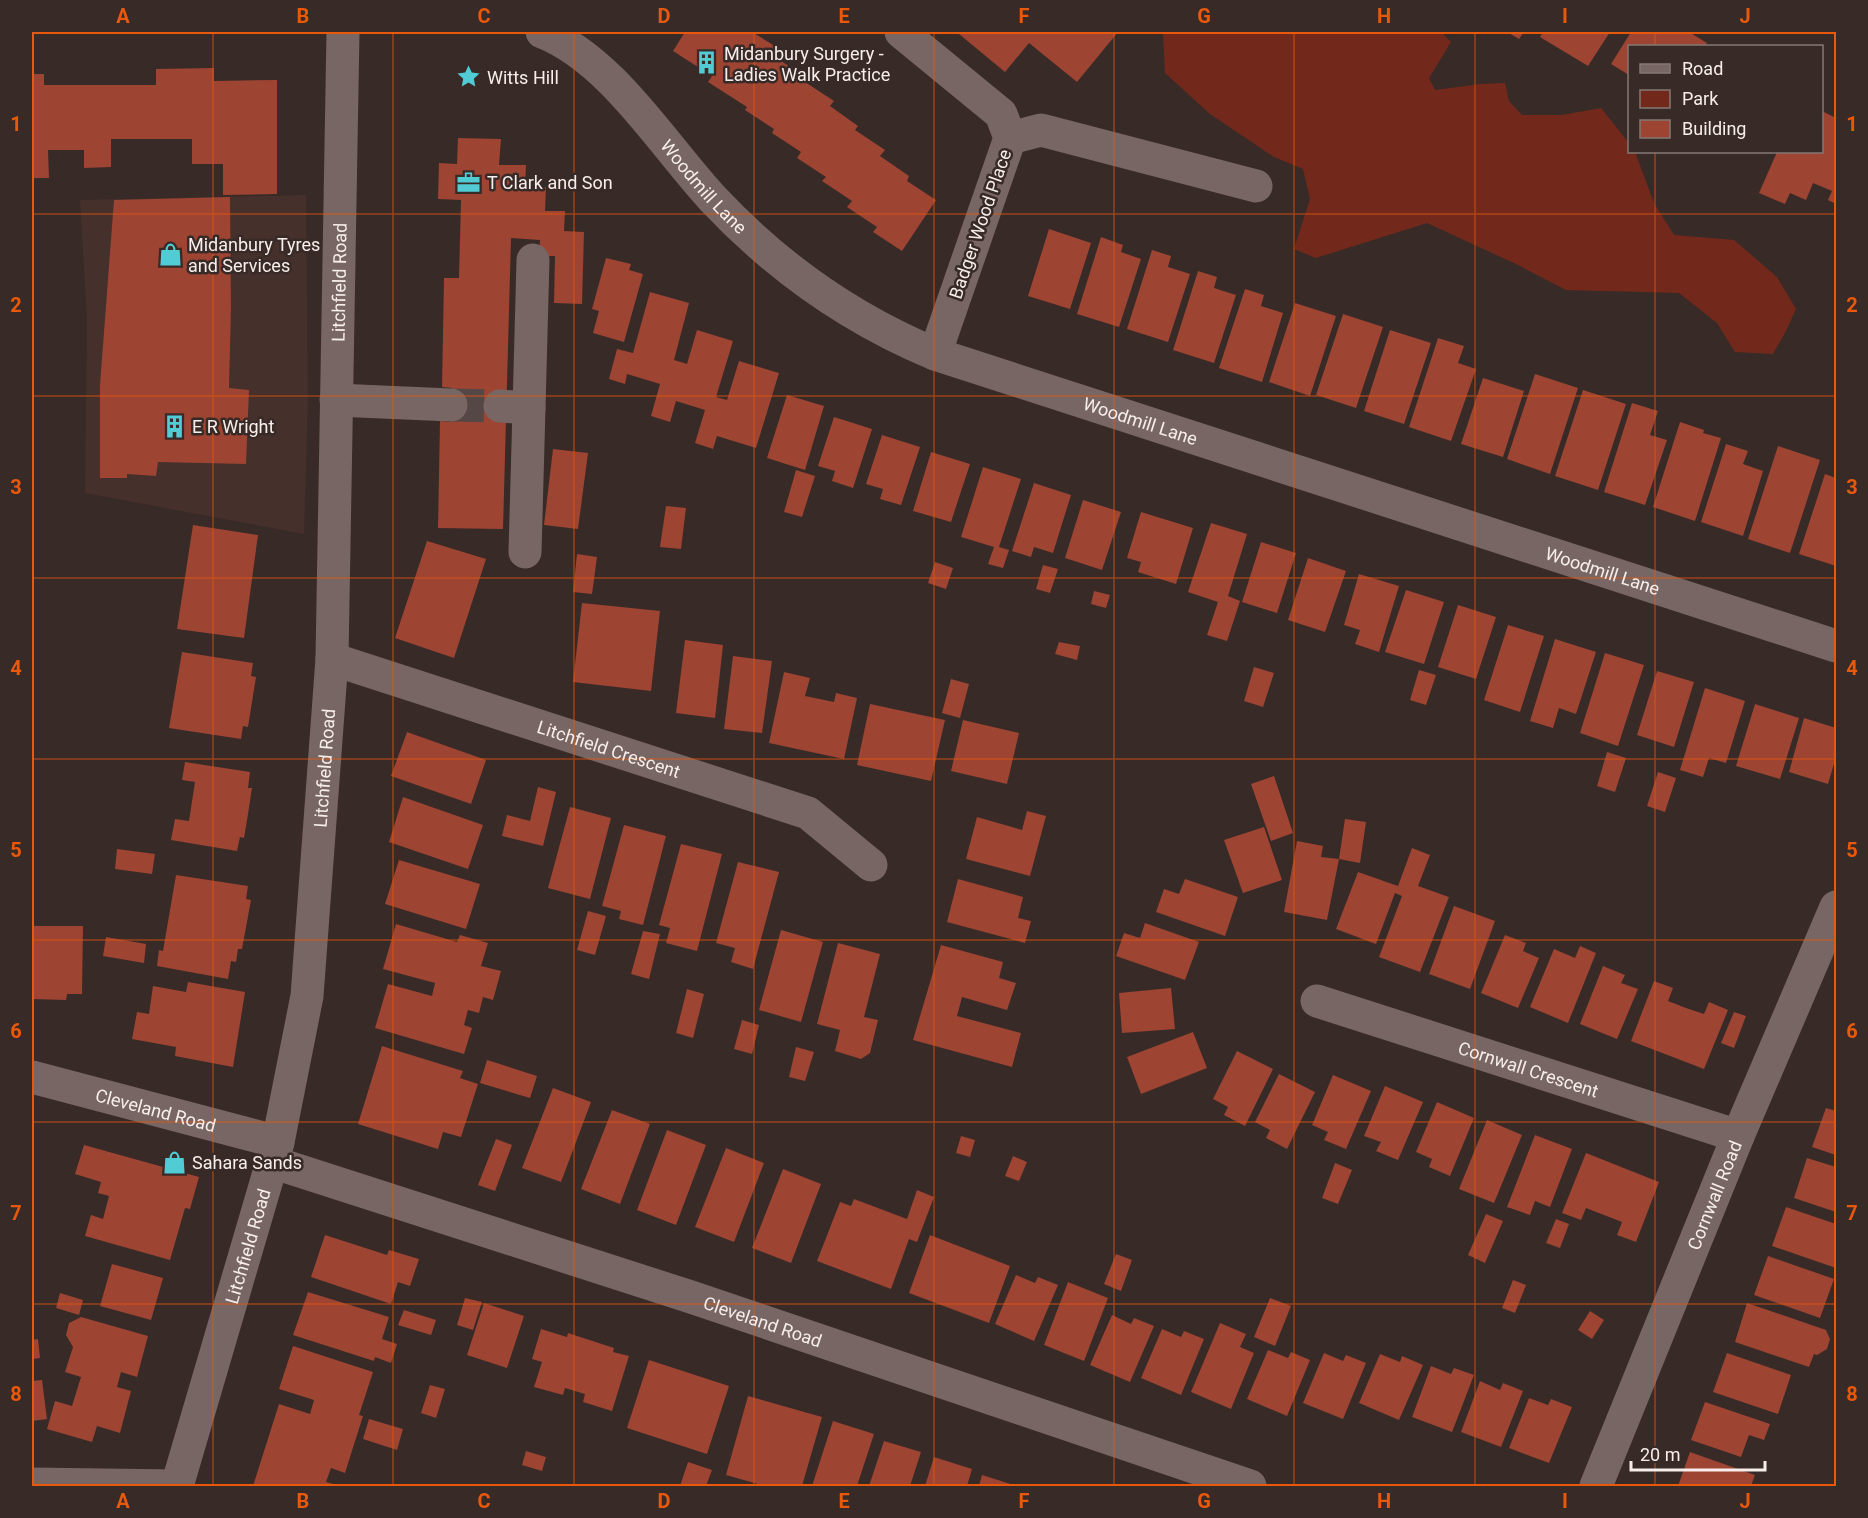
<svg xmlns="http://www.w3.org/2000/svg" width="1868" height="1518" font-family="Roboto,sans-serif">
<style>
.built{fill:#45302c}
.green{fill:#72291b}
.building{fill:#9d4432}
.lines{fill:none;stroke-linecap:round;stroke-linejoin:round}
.minor-tunnel{stroke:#554745;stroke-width:33;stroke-dasharray:33 16;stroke-linecap:butt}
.minor{stroke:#776663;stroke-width:33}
.grid{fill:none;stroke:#e8590c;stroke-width:1.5;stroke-opacity:0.55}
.labels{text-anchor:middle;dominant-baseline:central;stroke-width:5;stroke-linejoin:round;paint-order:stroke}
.poi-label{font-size:18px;fill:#f7eeec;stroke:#382a27;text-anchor:start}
.street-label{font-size:18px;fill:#f7eeec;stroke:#382a27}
.neatline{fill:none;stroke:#e8590c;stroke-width:2}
.grid-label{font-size:20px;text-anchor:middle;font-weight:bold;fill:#e8590c}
</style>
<rect width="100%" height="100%" fill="#382a27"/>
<!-- built -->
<path class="built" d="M306,195L308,399L304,534L85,493L87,320L80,200Z"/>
<!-- green -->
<path class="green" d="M1163,32H1441L1451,42L1429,78L1435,90L1480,84L1505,83L1509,101L1522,115H1562L1601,108L1629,143L1630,152H1635L1654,203L1674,235L1734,240L1777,277L1796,309L1786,331L1773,354L1735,352L1717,323L1679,293L1566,290L1518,265L1427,223L1316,258L1294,249L1310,199L1303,169L1274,157L1210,114L1165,73Z"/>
<!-- building -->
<path class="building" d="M685,32H752L783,51L778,59L807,78L805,82L834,101L830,106L858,126L855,130L885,150L880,156L909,176L907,181L936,200L902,251L873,232L877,227L847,207L852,201L822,181L826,177L797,158L801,152L772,133L774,129L745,110L747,107L708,82L712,76L673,51Z
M961,32H1118L1077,82L1029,43L1005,72L959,34Z
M1507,32H1524L1519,39Z
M1543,32H1610L1588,66L1540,37Z
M1631,32H1689L1707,43L1705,46H1629V75L1611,64Z
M214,68V81L277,80V194L223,195V164H192V139H111V167L84,168V150H48L49,178H32V74H44V85H156V69Z
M1822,111L1836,118V204L1828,200L1832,191L1813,183L1806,200L1790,193L1785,204L1759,193L1777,152H1822Z
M458,138L501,139L499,165H526L525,187H546L545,211H565L564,231L584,232L582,304L554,303L555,256H539L540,240L511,238L503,529L438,528L440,421L451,422L452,388L442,387L444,278H459L461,200L438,199L439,163L457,164Z
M230,197L231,308L229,388L249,390L246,464L158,462L156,476L127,474V478H100V385L114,200Z
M1049,229L1091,243L1070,309L1028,296Z
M1101,237L1123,245L1121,252L1141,259L1119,327L1077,314Z
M1152,250L1171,256L1168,267L1190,274L1168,342L1127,329Z
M606,258L631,264L629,270L643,274L624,342L593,333L599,311L592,309Z
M1198,271L1217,277L1214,288L1236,295L1214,363L1173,350Z
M1245,289L1264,295L1261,306L1283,313L1262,382L1219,368Z
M650,292L689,303L674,360L687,364L697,330L733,341L716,397L727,400L739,361L779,373L756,448L717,436L713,449L695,443L705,410L676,401L670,422L651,416L660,384L627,374L625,384L609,379L617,349L633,353Z
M1295,303L1336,316L1310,396L1269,382Z
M1343,314L1383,327L1356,408L1316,395Z
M1390,330L1431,343L1404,424L1364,411Z
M1438,338L1464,346L1458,363L1476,369L1451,441L1409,427Z
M1535,374L1578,388L1550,474L1507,459Z
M1483,378L1524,391L1503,457L1461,444Z
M1583,390L1626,404L1598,490L1555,476Z
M787,395L824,406L805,470L767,458Z
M1632,403L1658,411L1650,435L1667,440L1645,505L1604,492Z
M834,417L872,429L853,488L832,481L835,471L818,466Z
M1680,422L1704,430L1703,433L1721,438L1695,521L1653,507Z
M882,435L920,447L901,505L880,499L883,489L866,484Z
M1726,444L1748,451L1743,464L1763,471L1743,536L1701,522Z
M1778,446L1820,460L1790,553L1748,539Z
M553,449L588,453L578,529L544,525Z
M931,452L970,464L951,522L913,511Z
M983,467L1021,479L999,547L1009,550L1003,568L988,564L994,547L961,537Z
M796,470L815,476L802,517L784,512Z
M1825,474L1836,478V566L1799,554Z
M1034,483L1071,495L1053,553L1034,547L1031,557L1012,551Z
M1083,500L1121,512L1102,570L1065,558Z
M666,506L686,508L681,549L660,547Z
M1141,512L1193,528L1176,584L1138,572L1141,562L1127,558Z
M1211,523L1247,534L1228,596L1240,601L1227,641L1207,635L1218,602L1188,592Z
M193,525L258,535L244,638L177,629Z
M427,541L486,559L454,658L395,638Z
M1261,542L1296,553L1277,613L1242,602Z
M577,554L597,557L592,594L573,592Z
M1308,558L1346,571L1325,632L1288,620Z
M935,562L953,568L946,589L928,583Z
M1043,565L1058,569L1050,593L1036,589Z
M1359,574L1399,586L1379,652L1355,644L1360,630L1344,625Z
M1406,590L1444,602L1424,664L1385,652Z
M1094,591L1110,595L1106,608L1091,604Z
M582,603L660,611L651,691L573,682Z
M1458,605L1496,617L1476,679L1438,667Z
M1508,625L1544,636L1520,712L1484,700Z
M1555,639L1596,652L1576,714L1559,708L1553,728L1530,721Z
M685,640L723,645L715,718L676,713Z
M1059,642L1080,646L1077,660L1055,654Z
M182,652L253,663L251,676L256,677L248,727L243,726L241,739L169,728Z
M1605,653L1644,665L1618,746L1580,733Z
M733,656L772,661L762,733L724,729Z
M1254,667L1274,673L1263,707L1244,701Z
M1419,670L1436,675L1426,705L1410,700Z
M1657,671L1694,682L1674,747L1637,735Z
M784,672L810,678L805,696L834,702L836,693L857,698L844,759L769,743Z
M951,679L969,684L960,718L942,713Z
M1705,688L1745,701L1726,763L1709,758L1703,777L1680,770Z
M870,704L945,720L931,781L857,765Z
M1755,704L1799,718L1780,779L1736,766Z
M1804,718L1836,728V757L1828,784L1789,772Z
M963,720L1019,733L1007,784L951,771Z
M407,732L486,760L471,804L391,776Z
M1607,752L1626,758L1615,792L1597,786Z
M185,762L250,772L248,788H252L248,814L244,838L240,837L237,851L171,840L175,819L189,821L195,782L182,780Z
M1658,772L1676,778L1665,812L1647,806Z
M1274,776L1293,833L1271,841L1251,784Z
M538,787L556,792L543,846L502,836L507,815L530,821Z
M403,797L483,825L468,869L389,842Z
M570,807L611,818L590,899L548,888Z
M1027,811L1046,816L1030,876L966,859L977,817L1022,830Z
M1345,819L1366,822L1360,863L1339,859L1327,920L1284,912L1297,841L1323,846L1321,857L1339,859Z
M624,825L666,836L643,925L619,919L621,911L602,906Z
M1264,827L1282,880L1243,893L1224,840Z
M681,844L722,854L697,951L666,943L670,928L659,925Z
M1412,848L1430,855L1418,886L1449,897L1420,972L1379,957L1402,896L1395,893L1376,944L1336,929L1358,872L1398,886Z
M117,849L155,854L152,874L115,869Z
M399,860L480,884L466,929L385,904Z
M738,862L779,872L753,969L731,962L735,948L716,943Z
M176,875L248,886L246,899L251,900L242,949H238L236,962L231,961L228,979L157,966L159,950L163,951Z
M958,879L1023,897L1018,918L1031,921L1025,943L947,922Z
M1185,879L1238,897L1225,936L1156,912L1164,889L1179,894Z
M1454,906L1495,921L1470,989L1429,974Z
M588,911L606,916L595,955L577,950Z
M1145,923L1199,942L1185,980L1116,956L1124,933L1140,938Z
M396,924L457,942L460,935L488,943L481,966L501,971L493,1000L483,997L479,1013L468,1010L464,1025L472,1028L464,1054L375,1028L388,984L432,996L435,983L383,969Z
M32,926H83L82,994H67L66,1000L32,999Z
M781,930L823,942L801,1022L759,1010Z
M643,931L660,934L649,979L631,974Z
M1505,935L1526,943L1523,951L1539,958L1518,1008L1481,993Z
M106,937L146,944L144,963L103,956Z
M838,943L880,954L864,1017L878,1020L870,1053L861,1059L835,1051L840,1030L817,1024Z
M941,945L1003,962L999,978L1016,983L1007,1010L962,997L957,1016L1021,1033L1012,1067L913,1040Z
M1580,946L1596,953L1568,1023L1530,1007L1554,949L1575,958Z
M1603,966L1625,975L1621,983L1638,989L1617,1039L1580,1024Z
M1654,981L1673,988L1668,1001L1686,1008L1704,1014L1709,1002L1728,1010L1704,1069L1631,1041Z
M188,982L245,992L233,1067L175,1056L176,1047L132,1039L137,1012L149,1014L153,986L186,992Z
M1171,988L1175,1029L1122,1033L1119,993Z
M687,989L704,994L693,1038L676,1033Z
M1734,1012L1746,1016L1734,1048L1721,1043Z
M742,1020L759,1025L752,1054L734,1049Z
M1193,1032L1207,1068L1141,1094L1127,1057Z
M382,1046L463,1071L460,1078L478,1084L461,1137L443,1132L438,1149L358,1124Z
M796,1047L814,1052L805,1081L789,1077Z
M1237,1051L1273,1069L1245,1126L1224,1115L1228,1107L1213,1099Z
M487,1060L537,1076L530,1098L480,1083Z
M1279,1074L1315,1092L1287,1149L1266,1138L1270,1130L1255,1122Z
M1333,1075L1371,1091L1346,1149L1324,1140L1328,1132L1312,1125Z
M1385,1086L1423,1102L1398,1160L1376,1151L1381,1142L1364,1136Z
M553,1088L591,1102L561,1182L522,1168Z
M1437,1102L1474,1118L1450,1176L1429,1167L1432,1159L1416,1152Z
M1826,1108L1836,1111V1155L1812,1147Z
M612,1110L650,1124L620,1204L581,1189Z
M1487,1120L1522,1135L1494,1203L1459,1189Z
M667,1130L706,1145L676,1225L637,1210Z
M1535,1135L1572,1149L1550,1207L1535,1201L1530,1215L1507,1207Z
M961,1136L975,1140L970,1157L956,1153Z
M496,1139L512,1145L495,1191L478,1185Z
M84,1145L199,1177L190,1209L185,1208L170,1260L85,1236L91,1215L103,1219L109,1196L98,1193L101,1182L75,1174Z
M726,1148L764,1163L734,1242L695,1227Z
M1586,1153L1659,1182L1636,1242L1617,1235L1622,1222L1586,1208L1581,1220L1562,1213Z
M1013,1156L1027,1162L1019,1181L1005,1176Z
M1807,1158L1836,1167V1212L1794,1198Z
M1335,1163L1352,1170L1338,1204L1322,1198Z
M783,1169L821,1184L791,1263L752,1248Z
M917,1190L934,1197L917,1242L909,1239L891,1289L817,1261L840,1202L851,1206L854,1199L907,1219Z
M1786,1207L1836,1224V1268L1772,1246Z
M1486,1214L1503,1221L1485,1263L1468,1255Z
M1556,1219L1569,1224L1560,1248L1546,1243Z
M325,1235L387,1255L389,1250L419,1259L410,1286L398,1282L391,1304L311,1277Z
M930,1235L1010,1266L989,1323L909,1293Z
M1116,1254L1132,1260L1121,1291L1104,1284Z
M1768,1256L1834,1279L1820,1318L1754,1295Z
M112,1264L163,1278L151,1320L100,1306Z
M1016,1275L1035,1283L1038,1277L1058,1285L1034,1341L995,1324Z
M1513,1280L1526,1285L1515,1313L1502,1308Z
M1068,1282L1108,1298L1084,1361L1044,1345Z
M308,1292L389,1317L382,1339L397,1344L391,1363L375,1357L374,1361L293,1335Z
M60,1293L83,1300L79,1315L56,1308Z
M465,1298L482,1302L473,1330L457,1325Z
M1270,1298L1291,1306L1275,1346L1254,1337Z
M484,1303L524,1316L507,1368L467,1355Z
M1747,1303L1826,1330L1830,1339L1827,1349L1817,1355L1814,1354L1809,1367L1735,1342Z
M404,1310L436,1320L431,1335L398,1325Z
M1590,1311L1604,1320L1592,1339L1578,1330Z
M1112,1315L1131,1324L1134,1318L1154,1326L1130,1382L1090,1365Z
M81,1317L148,1336L137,1377L121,1372L117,1387L131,1391L120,1433L97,1426L92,1442L47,1429L55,1401L72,1406L81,1377L65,1372L73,1347L66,1335L69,1323Z
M1220,1323L1246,1334L1240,1347L1254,1353L1231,1409L1191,1392Z
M541,1329L567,1337L568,1333L614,1348L613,1352L629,1356L612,1411L583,1402L585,1394L565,1388L563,1395L534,1387L542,1362L532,1359Z
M1162,1329L1181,1337L1184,1331L1204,1339L1181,1395L1141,1378Z
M38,1339L40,1358L32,1359V1340Z
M293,1346L373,1372L359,1415L363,1416L345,1473L331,1468L326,1482L341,1486H253L279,1404L310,1414L314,1400L279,1389Z
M1268,1350L1288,1358L1291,1352L1310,1360L1287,1416L1247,1399Z
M1324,1353L1343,1361L1346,1355L1366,1363L1343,1419L1303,1403Z
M1727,1353L1791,1375L1778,1414L1713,1392Z
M1380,1354L1400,1362L1402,1356L1423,1365L1399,1420L1359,1403Z
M649,1360L729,1386L707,1454L627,1428Z
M1431,1366L1451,1374L1454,1368L1474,1375L1452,1432L1412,1417Z
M42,1380L47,1419L32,1421V1381Z
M1480,1381L1500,1390L1503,1383L1523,1391L1501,1447L1461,1432Z
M430,1385L445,1389L436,1418L421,1413Z
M748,1396L822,1417L802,1486H765L726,1475Z
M1529,1398L1548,1405L1551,1399L1572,1407L1549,1463L1509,1448Z
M1705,1402L1770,1424L1764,1440L1749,1435L1741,1457L1691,1440Z
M369,1419L403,1429L397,1450L363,1439Z
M833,1421L874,1434L857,1486H812Z
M884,1441L921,1452L910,1486H869Z
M526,1451L546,1457L542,1471L522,1465Z
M1690,1452L1755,1475L1751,1486H1678Z
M934,1457L972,1469L967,1486H925Z
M688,1462L712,1470L706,1486H680Z
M982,1475L1017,1486H979Z"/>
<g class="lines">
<!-- minor-tunnel -->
<path class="minor-tunnel" d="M451,405L500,406"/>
<!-- minor -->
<g class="minor">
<path id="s1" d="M542,32C611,59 663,145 713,199C775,265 851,319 935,354L1836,646"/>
<path d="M901,32L1001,114L1010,138L935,354"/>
<path d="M1010,138L1041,130L1256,186"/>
<path d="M336,400L451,405"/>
<path d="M500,406L529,408L533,260"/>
<path d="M525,552L529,408"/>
<path id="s2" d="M332,659L808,813L871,865"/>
<path id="s3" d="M1317,1001L1738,1136"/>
<path id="s4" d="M32,1077L278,1142"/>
<path id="s5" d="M272,1162L691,1297L1250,1486"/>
<path d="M32,1484L177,1486"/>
<path id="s6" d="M177,1486L278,1142L307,996L332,659L343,32"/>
<path id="s7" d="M1596,1486L1738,1136L1836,907"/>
</g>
</g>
<!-- grid -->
<path class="grid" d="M213,32V1486M393,32V1486M574,32V1486M754,32V1486M934,32V1486M1114,32V1486M1294,32V1486M1475,32V1486M1655,32V46M1655,152V1486M32,214H1836M32,396H1836M32,578H1836M32,759H1836M32,940H1836M32,1122H1836M32,1304H1836"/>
<!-- icons -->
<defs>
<symbol id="building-bare" viewBox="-9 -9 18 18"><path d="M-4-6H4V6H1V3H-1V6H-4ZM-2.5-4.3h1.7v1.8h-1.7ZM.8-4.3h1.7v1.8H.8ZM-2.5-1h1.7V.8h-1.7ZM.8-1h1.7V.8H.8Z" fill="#51ccd5" stroke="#382a27" stroke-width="2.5" paint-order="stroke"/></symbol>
<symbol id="sight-bare" viewBox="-9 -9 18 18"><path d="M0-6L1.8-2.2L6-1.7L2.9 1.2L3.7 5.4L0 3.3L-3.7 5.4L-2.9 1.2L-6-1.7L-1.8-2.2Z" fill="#51ccd5" stroke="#382a27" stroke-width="2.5" paint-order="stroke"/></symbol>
<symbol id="office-bare" viewBox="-9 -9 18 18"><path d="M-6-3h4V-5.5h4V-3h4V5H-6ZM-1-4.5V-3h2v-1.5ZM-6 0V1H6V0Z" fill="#51ccd5" stroke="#382a27" stroke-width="2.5" paint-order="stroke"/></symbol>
<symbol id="shop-bare" viewBox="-9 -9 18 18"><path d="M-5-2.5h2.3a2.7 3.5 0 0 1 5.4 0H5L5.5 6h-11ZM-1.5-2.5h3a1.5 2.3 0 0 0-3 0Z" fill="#51ccd5" stroke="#382a27" stroke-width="2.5" paint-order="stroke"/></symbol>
</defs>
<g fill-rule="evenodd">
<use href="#building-bare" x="690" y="46" width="33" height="33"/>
<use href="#sight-bare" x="452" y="60" width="33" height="33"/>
<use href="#office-bare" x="452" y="166" width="33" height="33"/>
<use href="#shop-bare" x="154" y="238" width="33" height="33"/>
<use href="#building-bare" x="158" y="410" width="33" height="33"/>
<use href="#shop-bare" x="158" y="1146" width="33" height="33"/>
</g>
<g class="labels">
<!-- poi labels -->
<g class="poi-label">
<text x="724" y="53">Midanbury Surgery -<tspan x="724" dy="21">Ladies Walk Practice</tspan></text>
<text x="487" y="77">Witts Hill</text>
<text x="487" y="182">T Clark and Son</text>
<text x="188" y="244">Midanbury Tyres<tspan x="188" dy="21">and Services</tspan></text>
<text x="192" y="426">E R Wright</text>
<text x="192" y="1162">Sahara Sands</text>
</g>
<!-- street labels -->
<g class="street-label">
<text stroke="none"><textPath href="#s1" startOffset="226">Woodmill Lane</textPath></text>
<text transform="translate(980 224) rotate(-71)">Badger Wood Place</text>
<text stroke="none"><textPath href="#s6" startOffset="1222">Litchfield Road</textPath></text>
<text stroke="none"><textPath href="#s1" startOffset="730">Woodmill Lane</textPath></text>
<text stroke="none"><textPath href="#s1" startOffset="1216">Woodmill Lane</textPath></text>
<text stroke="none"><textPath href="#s2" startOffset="291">Litchfield Crescent</textPath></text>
<text stroke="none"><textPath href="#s6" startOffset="736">Litchfield Road</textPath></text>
<text stroke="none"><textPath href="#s3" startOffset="222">Cornwall Crescent</textPath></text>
<text stroke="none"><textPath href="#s4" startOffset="128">Cleveland Road</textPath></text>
<text stroke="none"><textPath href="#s7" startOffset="314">Cornwall Road</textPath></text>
<text stroke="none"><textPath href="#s6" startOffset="250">Litchfield Road</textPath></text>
<text stroke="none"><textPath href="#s5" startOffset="516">Cleveland Road</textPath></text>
</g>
</g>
<!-- border -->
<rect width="1868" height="1518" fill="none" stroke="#382a27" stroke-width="66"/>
<!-- legend -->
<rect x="1628" y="45" width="195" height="108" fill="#382a27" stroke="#847876" stroke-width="1.5"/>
<rect x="1640" y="64" width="30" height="9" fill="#776663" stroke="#847876" stroke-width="1.5"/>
<text x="1682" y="75" font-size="18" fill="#f7eeec">Road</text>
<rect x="1640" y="90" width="30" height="18" fill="#72291b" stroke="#847876" stroke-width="1.5"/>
<text x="1682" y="105" font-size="18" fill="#f7eeec">Park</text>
<rect x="1640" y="120" width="30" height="18" fill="#9d4432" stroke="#847876" stroke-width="1.5"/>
<text x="1682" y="135" font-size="18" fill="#f7eeec">Building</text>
<!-- scale -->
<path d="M1631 1461v9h134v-9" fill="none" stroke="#f7eeec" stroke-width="3"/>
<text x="1640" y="1461" font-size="18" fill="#f7eeec" stroke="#382a27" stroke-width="4.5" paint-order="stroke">20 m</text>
<rect x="33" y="33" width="1802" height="1452" class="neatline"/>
<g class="grid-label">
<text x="123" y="23">A</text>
<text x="303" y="23">B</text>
<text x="484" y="23">C</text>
<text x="664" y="23">D</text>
<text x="844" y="23">E</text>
<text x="1024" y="23">F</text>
<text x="1204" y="23">G</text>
<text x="1384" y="23">H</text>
<text x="1565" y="23">I</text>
<text x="1745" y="23">J</text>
<text x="16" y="131">1</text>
<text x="1852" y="131">1</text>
<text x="16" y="312">2</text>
<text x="1852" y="312">2</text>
<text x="16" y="494">3</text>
<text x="1852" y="494">3</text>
<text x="16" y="675">4</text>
<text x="1852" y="675">4</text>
<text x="16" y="857">5</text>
<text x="1852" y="857">5</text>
<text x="16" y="1038">6</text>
<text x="1852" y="1038">6</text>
<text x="16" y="1220">7</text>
<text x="1852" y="1220">7</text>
<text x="16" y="1401">8</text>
<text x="1852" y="1401">8</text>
<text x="123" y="1508">A</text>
<text x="303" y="1508">B</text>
<text x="484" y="1508">C</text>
<text x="664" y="1508">D</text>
<text x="844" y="1508">E</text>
<text x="1024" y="1508">F</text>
<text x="1204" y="1508">G</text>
<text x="1384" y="1508">H</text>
<text x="1565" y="1508">I</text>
<text x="1745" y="1508">J</text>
</g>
</svg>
